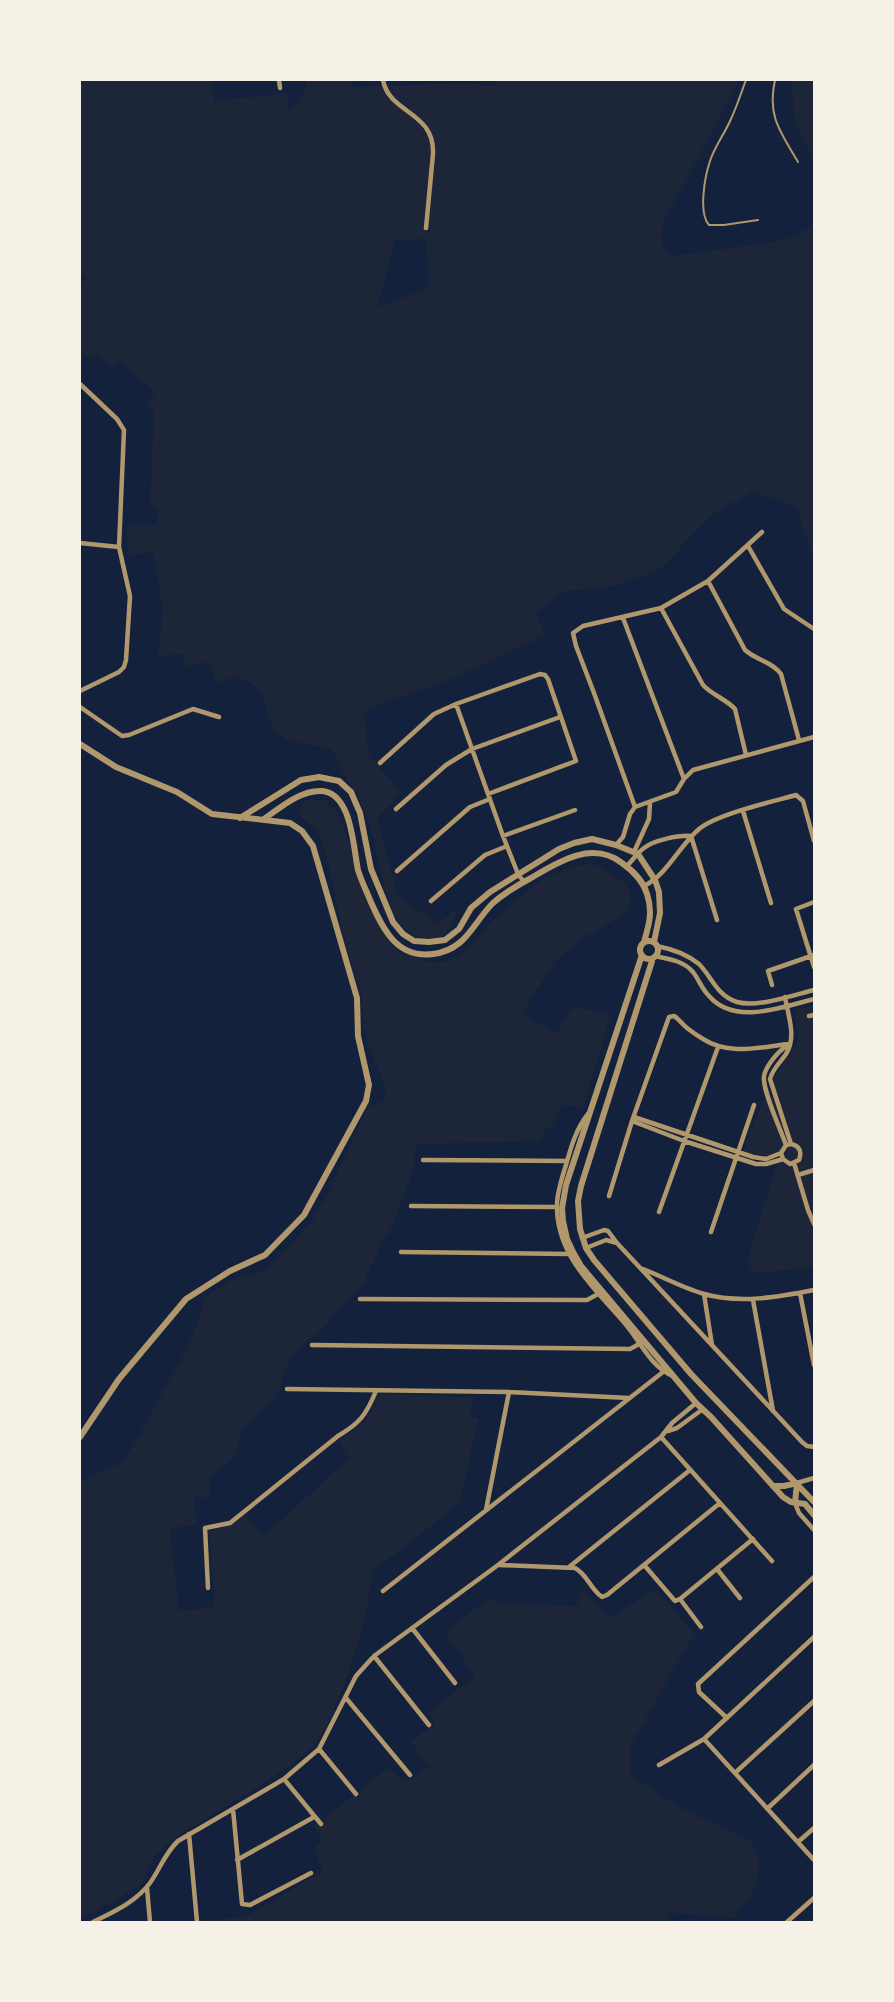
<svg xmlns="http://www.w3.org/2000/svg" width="894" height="2002" font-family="Georgia,serif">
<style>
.green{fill:#1d2539;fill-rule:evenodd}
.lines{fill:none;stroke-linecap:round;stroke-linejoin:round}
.service{stroke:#b1986c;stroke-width:2}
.minor{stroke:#b1986c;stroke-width:4.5}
.tertiary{stroke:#b1986c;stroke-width:6}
</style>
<rect width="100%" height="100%" fill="#14213d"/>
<!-- green -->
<path class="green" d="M80,80H211L214,102L237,98L287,94L289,113L301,101L308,80H350L352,87L466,83L494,86L495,80H740L663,223L661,243L672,256L780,241L808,229L814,221V560L796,506L752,492L716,512L697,529L668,562L656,571L614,586L565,591L536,613L545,635L445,682L390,700L364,712L369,756L401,792L377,819L398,897L438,924L458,908L454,920L442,938C385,951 383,868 372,833C368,820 363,806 357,794C352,786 346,779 342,771C339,766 339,759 335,754C327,742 298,747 284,738C266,728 268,698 256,687C251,682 241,679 236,676L217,683L209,662L186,667L183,654L158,656L163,609L153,552L128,556L127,525H156L158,509L150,508L154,412L147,405L156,394L121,360L113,368L98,354L92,359L80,351V287L86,277L80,273ZM426,239L429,287L377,308L395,240Z
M791,80H814V161L795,123Z
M310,799L325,800L337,812L350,844L367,902L381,930L391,945L410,956L431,963L448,961L466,951L491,922L542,879L570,867L593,863L623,881L630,891L631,900L623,915L580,940L554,962L522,1014L556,1034L573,1007L611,1014L583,1107L561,1105L553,1125L544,1131L541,1141L416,1144L414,1168L392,1227L381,1245L363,1284L341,1307L326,1326L305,1343L289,1360L276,1398L260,1410L241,1433L235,1456L209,1480L210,1497H194L197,1524L170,1529L179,1611L213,1608L214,1595L209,1531L229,1526L244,1515L264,1536L346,1461L348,1457L339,1440C352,1432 363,1424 372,1411C375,1406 376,1400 381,1394L474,1397L470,1417L479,1418L459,1504L373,1571L364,1623L347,1677L329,1722L316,1744L295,1762L258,1787L177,1836L155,1855L141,1885L80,1919V1481L123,1463L188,1347L200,1317L205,1298L229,1281L246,1274L255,1275L268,1268L312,1221L329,1192L367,1108L384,1101L386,1094L385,1084L373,1058L363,1027L361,995L346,944L325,850L316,829L298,814L301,803Z
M814,1005V1266L757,1274L749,1269L748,1258L778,1160L775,1156L749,1154L744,1150V1146L773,1078L796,1046L798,1035L795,1010Z
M583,1588L608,1618L656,1589L696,1636L689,1642L630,1747L631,1776L678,1806L752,1842L759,1860L756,1886L735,1918L670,1913L668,1922H202V1921L247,1916L323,1871L313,1848L323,1841L314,1826L389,1768L404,1783L429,1767L411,1741L435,1724L428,1712L475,1677L445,1632L491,1597L496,1603L576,1606Z"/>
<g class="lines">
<!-- service -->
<path class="service" d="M746,80C741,93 737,106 731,119C725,133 715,146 710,161C705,176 698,213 709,225H724L758,220
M775,80C767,116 780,131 798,162"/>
<!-- minor -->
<path class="minor" d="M279,80L280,88
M383,80C389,114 435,111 433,154L426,228
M80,384L117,419L124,430L119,547L130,596L126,660L124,667L119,672L80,691
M80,543L119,547
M748,546L784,609L814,629
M708,581L745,650C756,660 773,662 781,674L799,740
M661,608L703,685C712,695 726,699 735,709L746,755
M623,618L684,779
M456,704L503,836L518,874L524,882
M80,707L122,736L129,735L193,709L219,717
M380,763L434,714L456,704L540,674L545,675L548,679L576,761L488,794
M635,807L594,693L576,646L573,633L583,626L661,608L708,581L762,532
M396,809L446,765L472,749L560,717
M743,811L771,903
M503,836L575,810
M691,836L717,920
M616,845L623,837L630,814L635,807L676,792L684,779L693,770L814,737
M634,852L649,819L650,803
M627,866C632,861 637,853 644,848C654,840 679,835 691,836
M397,871L470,807L490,799
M644,886C668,874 679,846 699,829C717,814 771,802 796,795L803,801L814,841
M431,901L485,855L507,846
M814,902L796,909L814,967
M657,946C672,949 687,954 699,964C712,977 717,996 737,1002C757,1008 794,995 814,990
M655,956C669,959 684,961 693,972C699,980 702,989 709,996C735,1026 782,1007 814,999
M772,985L768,971L814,955
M785,997C788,1016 797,1037 786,1054C780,1063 773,1068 770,1079L791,1144C800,1146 802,1152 799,1160L790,1164L783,1159L781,1153L786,1145L791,1144
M809,1016L814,1015
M588,1114C576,1129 571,1147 566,1165C562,1178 557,1192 557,1205C556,1257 597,1290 627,1326C641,1343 652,1368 673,1376
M634,1117L753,1157L766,1159L781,1153
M632,1121L684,1141L756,1164H766L783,1159
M786,1145C781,1130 762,1090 764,1076C766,1066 778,1051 787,1046
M423,1160L567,1161
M794,1163L808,1210L814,1224
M798,1175L814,1170
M609,1196L632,1121L669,1017L674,1016C679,1019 682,1024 687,1028C692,1032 698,1036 703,1039C730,1056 759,1047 789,1044
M411,1206L557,1207
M659,1212L718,1047
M711,1232L754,1105
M582,1238L604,1230L608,1231L617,1243L802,1442L807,1446L814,1447
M586,1248L606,1240L617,1243
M401,1252L569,1254
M643,1269C663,1277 683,1288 704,1294C740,1304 778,1297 814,1290
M800,1293L814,1365
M704,1294L712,1345
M360,1299L587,1300L598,1294
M753,1300L773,1411
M312,1345L630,1349L641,1343
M287,1389L509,1392L629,1398
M668,1431L677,1428L703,1409
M661,1437L772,1561
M797,1483L814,1478
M795,1503L799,1513L814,1530
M486,1510L509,1392
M499,1565L575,1568C588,1575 590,1589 602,1597L607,1595L720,1503
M645,1566L675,1601L680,1599L753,1539
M569,1567L690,1470
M717,1569L740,1598
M208,1588L205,1528L230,1523L338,1436C360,1423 366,1415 376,1391
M383,1591L663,1372
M680,1599L701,1627
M412,1628L455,1683
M374,1656L429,1725
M346,1698L410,1775
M727,1718L699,1692L698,1684L814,1577
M704,1739L814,1860
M319,1749L356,1794
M659,1765L704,1739L814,1637
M736,1772L814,1701
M284,1779L321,1824
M768,1808L814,1765
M233,1809L242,1904L250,1905L311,1873
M189,1834L197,1922
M798,1842L814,1828
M237,1860L314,1817
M147,1888L150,1922
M93,1922C113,1912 136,1902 150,1883C160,1869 165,1853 178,1841L284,1779L319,1749L356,1676L374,1656L498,1565L661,1437L672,1423L696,1403
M787,1922L814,1898"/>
<!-- tertiary -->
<path class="tertiary" d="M80,744L116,767L177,792L212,814L290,823L302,831L313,846L357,998L358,1036L369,1085L366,1101L304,1215L265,1255L230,1271L186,1299L119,1379L80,1437
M240,818L301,780L319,777L339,781L351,792L360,813L371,869L393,922L403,934L414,941L429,942L445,940L459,929L471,908L490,892L559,849L574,843L592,839L616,845L638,854L655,880L659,892L660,913L654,942
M264,819C280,808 299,791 320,791C352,791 353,847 358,870C361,880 366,890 370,900C382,927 396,959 433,954C466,950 472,924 493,903C503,894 518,885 531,878C558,862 592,840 622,863C633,871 643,880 647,894C653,912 649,925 644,942
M640 950a9 9 0 1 1 18 0a9 9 0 1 1-18 0Z
M642,955L566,1185L562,1208L563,1221L567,1239L573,1252L581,1266L696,1403L711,1417L783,1497L791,1502L805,1504L814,1515
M653,958L581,1186L578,1201L580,1229L586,1248L594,1260L691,1374L814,1502
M773,1486H784L797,1483L795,1503"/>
</g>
<!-- border -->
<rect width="894" height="2002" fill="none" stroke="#f6f1e7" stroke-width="162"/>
</svg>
